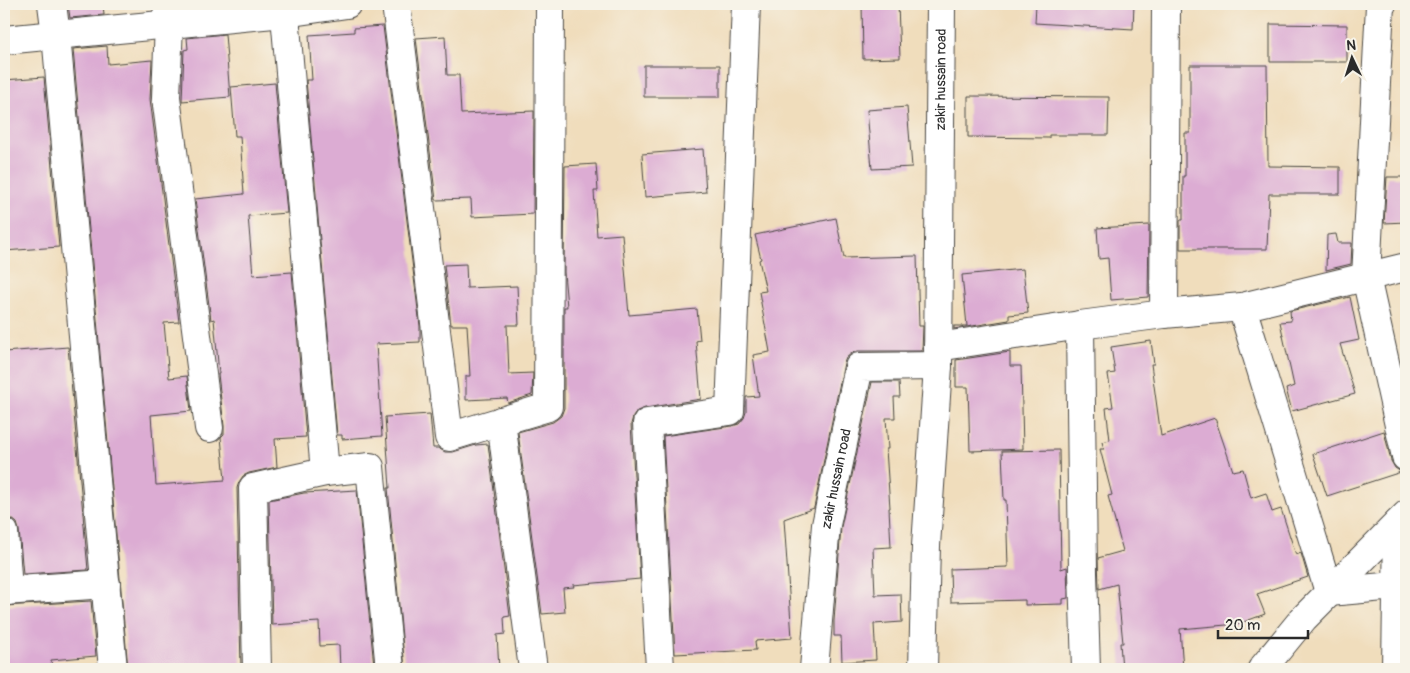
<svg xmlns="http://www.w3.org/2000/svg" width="1410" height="673" font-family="Pangolin,sans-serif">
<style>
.building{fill:#dcacd3}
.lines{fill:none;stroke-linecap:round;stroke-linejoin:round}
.minor-casing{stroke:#494641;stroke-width:30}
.minor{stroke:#fff;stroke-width:28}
.labels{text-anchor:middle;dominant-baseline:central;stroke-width:4.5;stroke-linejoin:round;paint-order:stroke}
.street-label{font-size:14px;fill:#2b2b2b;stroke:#f7f3e8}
</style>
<rect width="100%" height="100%" fill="#f7f3e8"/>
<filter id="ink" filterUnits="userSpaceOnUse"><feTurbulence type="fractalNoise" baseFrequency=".02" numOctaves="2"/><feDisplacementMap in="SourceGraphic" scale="10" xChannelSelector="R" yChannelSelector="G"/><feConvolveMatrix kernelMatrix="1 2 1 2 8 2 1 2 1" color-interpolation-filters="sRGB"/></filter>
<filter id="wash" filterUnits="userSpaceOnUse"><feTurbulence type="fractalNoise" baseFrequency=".0096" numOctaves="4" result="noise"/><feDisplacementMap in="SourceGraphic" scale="20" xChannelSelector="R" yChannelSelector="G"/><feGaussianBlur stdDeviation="1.12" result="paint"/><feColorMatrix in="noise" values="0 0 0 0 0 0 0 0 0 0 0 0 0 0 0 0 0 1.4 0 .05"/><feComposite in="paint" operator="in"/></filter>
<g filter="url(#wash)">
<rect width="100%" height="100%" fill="#f0ddbc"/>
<g id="blocks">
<!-- building -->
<path class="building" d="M68,4H103L104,15L70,18Z
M862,4H898L900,58L863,59Z
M1036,4H1134L1133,29L1035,23Z
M1270,24L1347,25V62H1270Z
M383,26L420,326V342L376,344L382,436L342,439V435H337L306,80H312L309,35L354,32V28Z
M225,34L230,97L182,101L184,50L188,49L187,38Z
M445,36L447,75H459L461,114L534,111L533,214L472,217L471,199L436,200L416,38Z
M107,46L108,64L152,60L150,99L179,322L164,323L169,378L187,376L191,411L151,415L156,485L225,480L221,437L224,434V426L218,374H219L214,319L211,320L195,199L244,194L240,136H235L231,87L275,83L287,213L248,216L253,275L292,272L306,437L275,439L277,467L249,473L243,476L239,482L237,488L241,669H128L73,49Z
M644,65H720V97H644Z
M1190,65H1267L1268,166L1340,167V194H1269L1267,249H1180V220H1183V176H1185V133H1190Z
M44,77L59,247L4,251V166H7L4,134V80Z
M968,96L1109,97L1108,135H1049V138L968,137Z
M907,107L912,167L872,169L867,110Z
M703,149L706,192L645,197L642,154Z
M596,164L598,191H594L597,236L622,234L629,315L697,309L700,340L696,341L701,399L645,408L637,411L633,417L631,424L640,579L573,585L574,587L563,588L565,612L542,614L518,432L553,422L561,416L564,408V307H567L564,272L565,166Z
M1387,177H1406V222L1384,223Z
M836,218L844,258L917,256L919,326H923L922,351H858L852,353L846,358L844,363L814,508L784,519L792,638L755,641L756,650L675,654L663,436L732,426L739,424L744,418L746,412V397L759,396L753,355L770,352L759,292L766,291L759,260L761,259L755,235Z
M1149,225L1148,297L1111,300L1108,258L1099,259L1097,228Z
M1336,234L1338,243H1352L1351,264L1326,270L1327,235Z
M466,264L467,288L517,286L519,325H507L509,374L533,373L532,395L508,403L507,398L466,400V376H470L467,325H451L444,265Z
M1023,269L1028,313L1009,315V320L954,329V326H967L962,275Z
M1350,297L1359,340L1340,344L1355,394L1292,411L1286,389L1294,386L1280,322L1291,321L1290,311Z
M1151,341L1154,364H1151L1161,436L1215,418L1233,471L1243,469L1251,498L1266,493L1272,512L1281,509L1296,555L1301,553L1308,577L1257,594L1265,614L1238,624L1180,629L1183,669H1122L1120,643H1123L1117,584L1099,589L1098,558L1123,551L1108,496L1112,495L1100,449H1104L1102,442L1110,440L1106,408L1113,407L1108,374L1115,373L1111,347Z
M68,347L88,570L23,574L19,530L17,523L11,518L6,517L4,490V352Z
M1010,352V366H1021L1023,449L970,451L968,387H956V360Z
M872,382H899L900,397H894L895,418H886L888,449H886L890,508H889L891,547L873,548L875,595L901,594L902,622L874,624L876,660L842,662L841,636H834V621L841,527Z
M430,414L433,448H438L445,452H453L476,445L488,444L510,616L504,617L505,634L497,635L499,669H405L388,488H390L385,417Z
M1384,431L1391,461L1395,468L1401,472L1327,496L1313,454Z
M1059,450L1061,569L1067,567L1068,598L1063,599V604L1025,605V600L951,602L950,569L1008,567L1006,500H1004L1002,451Z
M357,490L374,666L340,669L339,645L320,646L319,622L272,625L269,500L304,493Z
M91,601L96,656L51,660L52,669H4V606Z"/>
</g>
</g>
<g filter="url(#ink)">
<use href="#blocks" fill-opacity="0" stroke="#494641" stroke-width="1"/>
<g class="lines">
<defs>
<g id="minor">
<path d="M52,4L56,35L113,669"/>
<path d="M167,4L169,24L166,97L209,428"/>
<path d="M284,4L325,472"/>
<path d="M396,4L449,437L548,407L550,4"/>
<path d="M1382,4L1380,5L1366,277L1406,457"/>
<path d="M4,40L285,13L347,4"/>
<path d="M1242,307L1329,592L1406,585"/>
<path d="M1164,314L1166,4"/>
<path d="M1080,325L1083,572L1086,669"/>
<path d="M938,347L1080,325L1164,314L1242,307L1406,267"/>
<path d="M501,421L533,669"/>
<path d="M4,532L8,591"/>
<path d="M4,591L106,584"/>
<path d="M257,669L253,488L325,472L370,467L390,669"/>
<path d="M660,669L647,423L730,411L746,4"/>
<path id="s1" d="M814,669L826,525L859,367L938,366"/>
<path id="s2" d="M923,669L926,546L938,366L941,4"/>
<path d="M1262,669L1303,619L1406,515"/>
<path d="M1396,669L1398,523"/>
</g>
</defs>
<!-- minor casing -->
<use href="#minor" class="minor-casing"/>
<!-- minor -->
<use href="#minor" class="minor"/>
</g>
</g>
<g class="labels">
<!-- street labels -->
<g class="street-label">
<text stroke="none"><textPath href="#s2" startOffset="590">zakir hussain road</textPath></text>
<text stroke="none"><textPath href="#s1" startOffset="192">zakir hussain road</textPath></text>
</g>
</g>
<!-- margin -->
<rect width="1410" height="673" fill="none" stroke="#f7f3e8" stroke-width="20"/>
<!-- north arrow -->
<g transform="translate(1352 58) rotate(356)" stroke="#f7f3e8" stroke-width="4" paint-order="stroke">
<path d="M0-4L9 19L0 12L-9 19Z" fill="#2b2b2b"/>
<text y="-8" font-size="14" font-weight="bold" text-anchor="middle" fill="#2b2b2b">N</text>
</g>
<!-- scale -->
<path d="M1218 630v8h90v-8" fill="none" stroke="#2b2b2b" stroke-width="2.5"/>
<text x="1225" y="630" font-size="15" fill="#2b2b2b" stroke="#f7f3e8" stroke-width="4" paint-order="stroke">20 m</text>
</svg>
